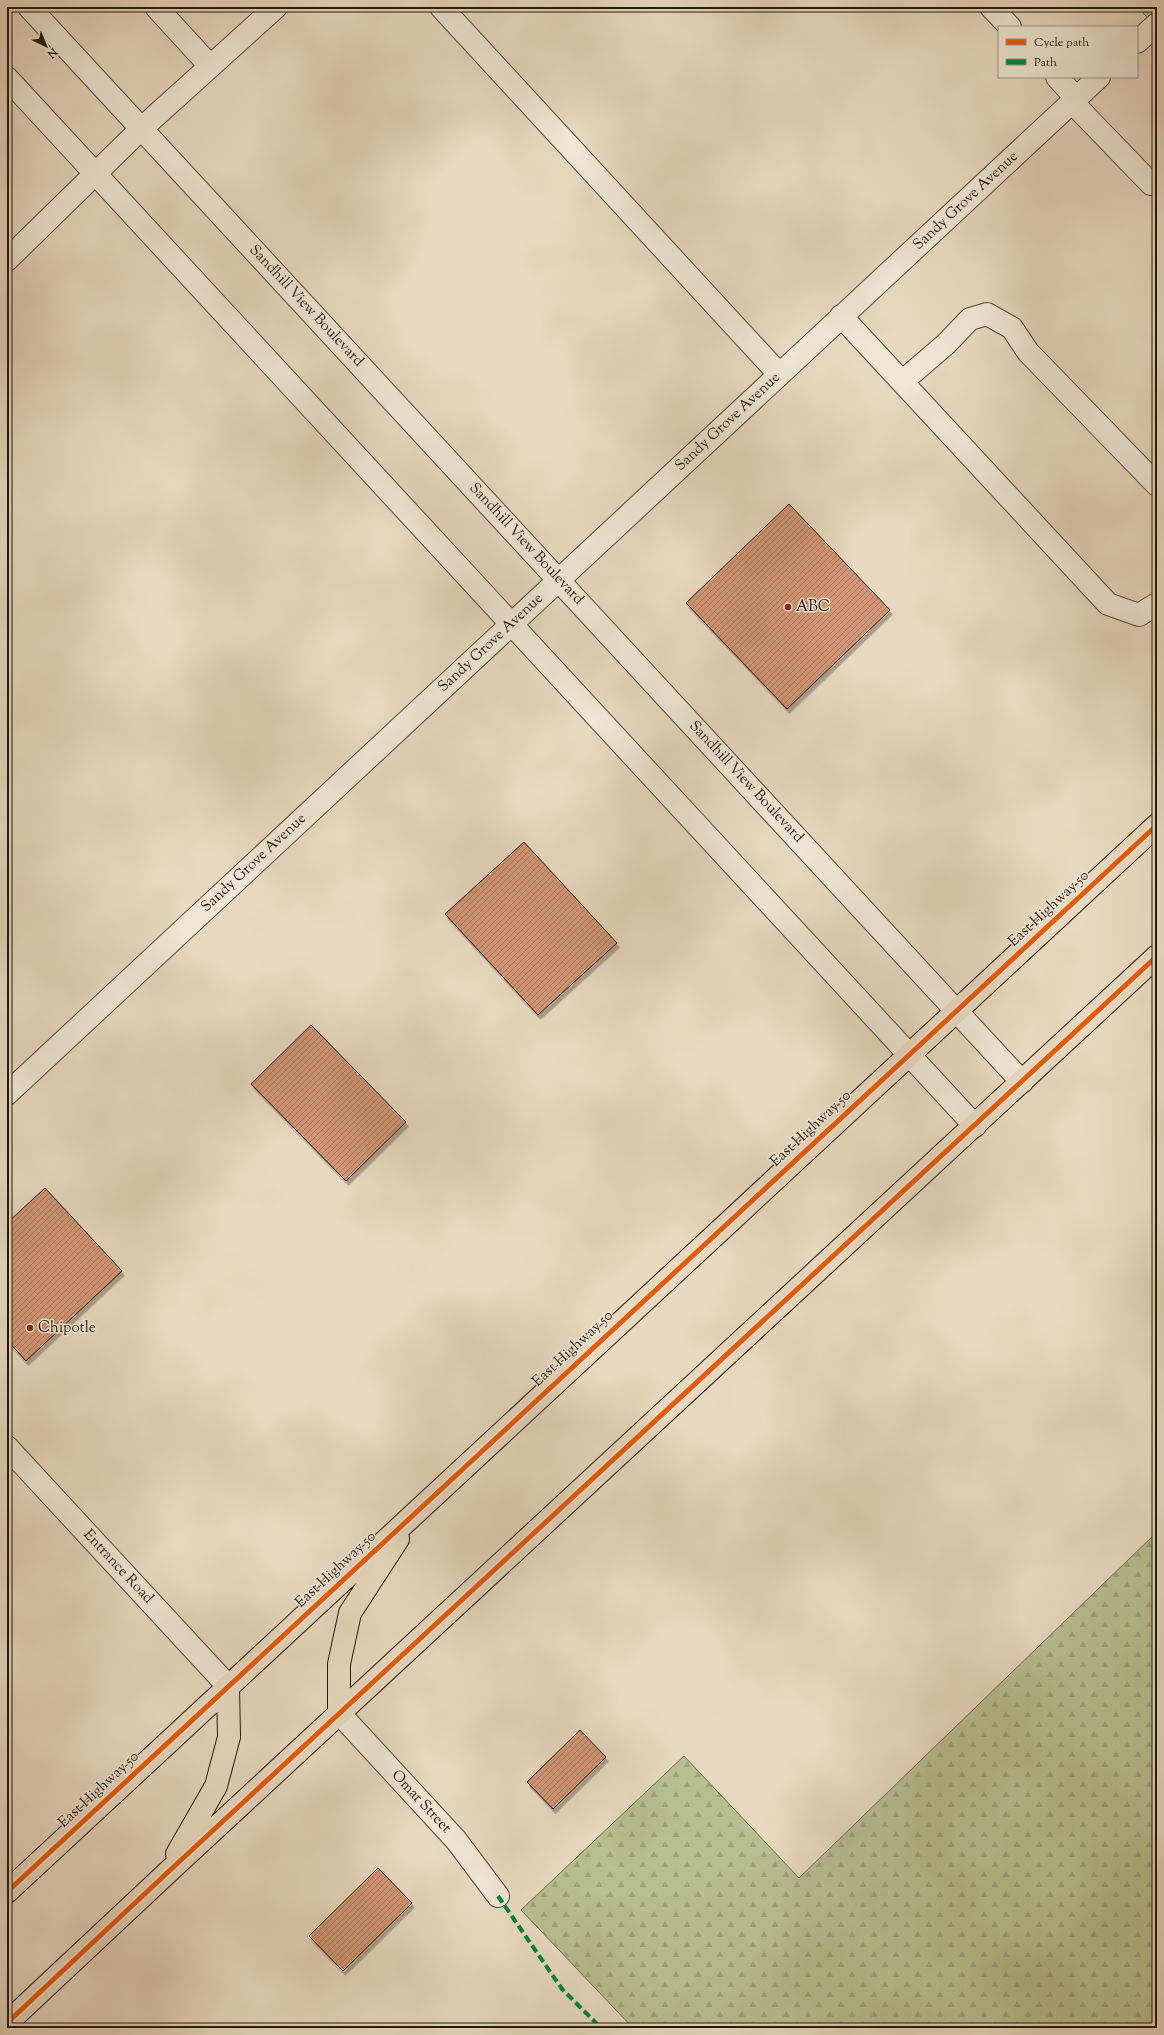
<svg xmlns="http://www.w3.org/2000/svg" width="1164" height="2035" font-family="'Sorts Mill Goudy',serif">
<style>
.green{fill:#b7be90;stroke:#6c6b4e}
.forest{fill:url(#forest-firs);stroke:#6c6b4e}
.building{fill:url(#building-hatch);stroke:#22180c;filter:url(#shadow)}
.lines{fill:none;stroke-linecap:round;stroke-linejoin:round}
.minor-casing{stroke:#534839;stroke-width:24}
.highway-casing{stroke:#22180c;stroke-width:24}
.minor{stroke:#efe6d5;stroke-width:22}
.highway{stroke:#e7d8bf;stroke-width:22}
.quiet{stroke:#00873e;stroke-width:4;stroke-dasharray:8 4;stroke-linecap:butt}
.cycleway-casing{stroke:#efe6d5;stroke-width:8}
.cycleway{stroke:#e8590c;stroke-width:5}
.poi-dot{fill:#8f2418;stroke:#efe6d5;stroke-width:1.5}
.labels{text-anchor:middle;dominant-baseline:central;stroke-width:3;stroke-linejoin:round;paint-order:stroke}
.street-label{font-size:15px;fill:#22180c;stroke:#efe6d5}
.poi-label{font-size:15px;fill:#22180c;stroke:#efe6d5;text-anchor:start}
</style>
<defs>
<pattern id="forest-firs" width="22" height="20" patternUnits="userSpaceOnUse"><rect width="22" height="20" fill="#b7be90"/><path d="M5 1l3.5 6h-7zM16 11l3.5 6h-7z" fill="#9da37b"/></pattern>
<pattern id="building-hatch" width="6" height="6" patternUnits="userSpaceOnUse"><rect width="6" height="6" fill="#d19674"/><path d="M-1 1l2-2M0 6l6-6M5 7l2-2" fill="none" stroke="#a9795e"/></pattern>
<filter id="shadow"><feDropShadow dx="2.5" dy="4.5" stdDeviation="0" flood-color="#0004"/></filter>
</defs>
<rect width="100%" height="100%" fill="#e7d8bf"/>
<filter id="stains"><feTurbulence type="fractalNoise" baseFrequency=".005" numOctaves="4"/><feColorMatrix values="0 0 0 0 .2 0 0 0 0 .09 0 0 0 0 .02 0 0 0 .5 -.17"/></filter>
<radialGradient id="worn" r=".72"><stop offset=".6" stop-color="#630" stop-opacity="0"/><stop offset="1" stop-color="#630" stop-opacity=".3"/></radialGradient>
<!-- green -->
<path class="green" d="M1137,7H1157V27Z"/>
<!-- forest -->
<path class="forest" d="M1157,1532V2028H633L521,1910L684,1756L799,1878Z"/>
<!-- building -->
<path class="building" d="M789,504L890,610L787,709L686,603Z
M524,842L617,943L538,1015L445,914Z
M311,1025L406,1122L346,1181L251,1084Z
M45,1188L122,1271L26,1361L7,1340V1223Z
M580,1730L606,1757L553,1809L527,1782Z
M378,1868L412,1903L343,1971L309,1936Z"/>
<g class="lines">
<defs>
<path id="minor" d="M29,7L1022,1082
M156,7L210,66
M441,7L779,374
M991,7L1010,27
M1137,42L1157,24
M1057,77L1076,98
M7,78L975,1126
M1072,102L1151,184L1157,181
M7,260L141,129L276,7
M841,316L1108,604L1139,615L1157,604
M903,381L946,344L970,319L987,314L1012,328L1028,352L1157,485
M7,1094L1099,77
M7,1447L228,1686
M339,1713L456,1840L498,1896"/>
<path id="highway" d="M339,1713V1664L350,1613L398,1539
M177,1854L216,1786L229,1737L228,1686
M7,1892L1157,825
M7,2023L167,1873L1157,956"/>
</defs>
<!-- minor casing -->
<use href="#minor" class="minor-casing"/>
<!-- highway casing -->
<use href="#highway" class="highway-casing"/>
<!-- minor -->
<use href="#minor" class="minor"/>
<!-- highway -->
<use href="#highway" class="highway"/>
<!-- quiet -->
<path class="quiet" d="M498,1896L562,1989L601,2028"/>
<defs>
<path id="cycleway" d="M7,1892L1157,825
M7,2023L167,1873L1157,956"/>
</defs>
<!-- cycleway casing -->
<use href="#cycleway" class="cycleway-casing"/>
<!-- cycleway -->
<use href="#cycleway" class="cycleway"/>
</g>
<!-- markers -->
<g class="poi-dot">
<circle cx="788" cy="607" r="4"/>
<circle cx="30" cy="1328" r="4"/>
</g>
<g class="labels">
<!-- street labels -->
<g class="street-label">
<text transform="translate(966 201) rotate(-43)">Sandy Grove Avenue</text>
<text transform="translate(306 306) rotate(47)">Sandhill View Boulevard</text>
<text transform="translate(728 422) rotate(-43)">Sandy Grove Avenue</text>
<text transform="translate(526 544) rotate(47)">Sandhill View Boulevard</text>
<text transform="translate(491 643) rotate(-43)">Sandy Grove Avenue</text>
<text transform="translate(746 782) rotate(47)">Sandhill View Boulevard</text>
<text transform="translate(254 863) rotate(-43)">Sandy Grove Avenue</text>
<text transform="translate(1049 909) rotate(-43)">East Highway 50</text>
<text transform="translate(811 1129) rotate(-43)">East Highway 50</text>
<text transform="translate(573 1349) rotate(-43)">East Highway 50</text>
<text transform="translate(118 1567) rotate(47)">Entrance Road</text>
<text transform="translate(336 1570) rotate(-43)">East Highway 50</text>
<text transform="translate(99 1790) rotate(-43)">East Highway 50</text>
<text transform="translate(421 1802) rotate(47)">Omar Street</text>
</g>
<!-- poi labels -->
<g class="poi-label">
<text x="796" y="607">ABC</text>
<text x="38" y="1328">Chipotle</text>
</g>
</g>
<!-- margin -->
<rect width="1164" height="2035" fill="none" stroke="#e7d8bf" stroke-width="24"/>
<rect x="8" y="8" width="1148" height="2019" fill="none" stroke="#22180c" stroke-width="2"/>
<rect x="12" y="12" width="1140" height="2011" fill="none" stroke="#22180c"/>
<!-- legend -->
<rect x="998" y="26" width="140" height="52" fill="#efe6d5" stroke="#9d9485"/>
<rect x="1006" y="39" width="20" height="6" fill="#e8590c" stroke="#9d9485"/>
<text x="1034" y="46" font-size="12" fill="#22180c">Cycle path</text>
<rect x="1006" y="59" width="20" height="6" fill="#00873e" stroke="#9d9485"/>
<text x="1034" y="66" font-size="12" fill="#22180c">Path</text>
<!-- north arrow -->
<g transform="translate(46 46) rotate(137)" stroke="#efe6d5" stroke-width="3" paint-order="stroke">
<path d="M0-3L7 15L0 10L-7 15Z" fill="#22180c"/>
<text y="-6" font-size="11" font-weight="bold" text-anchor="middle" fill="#22180c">N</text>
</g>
<rect width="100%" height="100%" filter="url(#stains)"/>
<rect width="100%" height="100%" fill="url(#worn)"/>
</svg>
